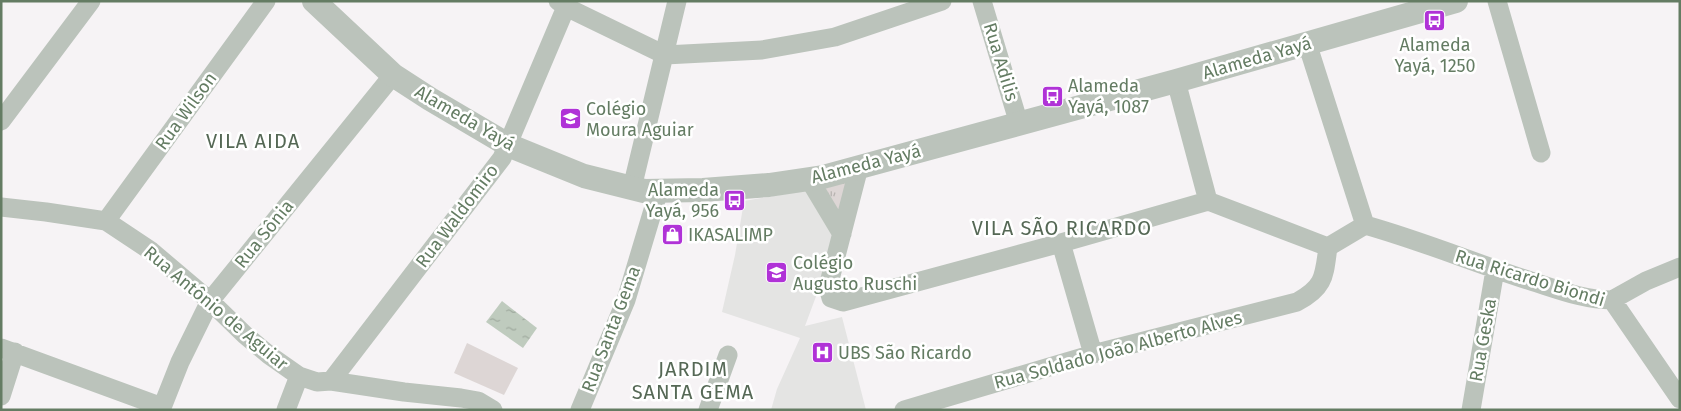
<svg xmlns="http://www.w3.org/2000/svg" width="1681" height="411" font-family="'Fira Sans',sans-serif">
<style>
.built{fill:#e4e4e3}
.park{fill:url(#park-tufts)}
.pitch{fill:#ddd6d5}
.water{fill:url(#water-ripples)}
.lines{fill:none;stroke-linecap:round;stroke-linejoin:round}
.minor{stroke:#bbc3bb;stroke-width:19}
.tertiary{stroke:#bbc3bb;stroke-width:24}
.labels{text-anchor:middle;dominant-baseline:central;stroke-width:5;stroke-linejoin:round;paint-order:stroke}
.poi-label{font-size:18px;fill:#647c63;stroke:#fff;text-anchor:start}
.street-label{font-size:18px;fill:#647c63;stroke:#fff}
.quarter-label{font-size:20px;letter-spacing:1px;fill:#556855;stroke:#fff}
</style>
<defs>
<pattern id="park-tufts" width="24" height="20" patternUnits="userSpaceOnUse" patternTransform="scale(1.25)"><rect width="24" height="20" fill="#ddd6d5"/><path d="M3 7l-1-3M5 7V3M7 7l1-3M15 17l-1-3M17 17v-4M19 17l1-3" fill="none" stroke="#b7b3b0"/></pattern>
<pattern id="water-ripples" width="26" height="14" patternUnits="userSpaceOnUse" patternTransform="scale(1.25)"><rect width="26" height="14" fill="#bfcbbe"/><path d="M2 4q2-2 4 0t4 0M15 11q2-2 4 0t4 0" fill="none" stroke="#9faa9e"/></pattern>
</defs>
<rect width="100%" height="100%" fill="#f6f3f5"/>
<!-- built -->
<path class="built" d="M808,190L836,234L818,291L805,326L842,317L866,410H771L777,389L800,338L722,312L735,255L744,201Z"/>
<!-- park -->
<path class="park" d="M852,180L840,222L823,189Z"/>
<!-- pitch -->
<path class="pitch" d="M467,343L518,368L504,395L454,373Z"/>
<!-- water -->
<path class="water" d="M502,301L537,328L523,348L486,322Z"/>
<g class="lines">
<!-- minor -->
<path class="minor" d="M558,1L566,7L665,55L762,50L835,37L942,1
M982,1L1019,124
M1497,1L1541,153
M1307,43L1365,225
M1176,81L1208,201
M1,121L91,1
M859,167L828,287L831,298L843,302L1061,243L1208,201L1328,247
M809,179L842,234
M632,188L677,1
M1,207L46,212L106,221L151,251L210,301L245,335L269,355L299,376L317,382L331,381L404,392L461,398L478,401L493,410
M106,221L266,1
M1365,225C1423,241 1479,265 1537,283C1562,291 1586,300 1612,300L1680,399
M1061,243L1093,354
M1612,300L1646,281L1680,267
M1,348L162,407
M331,381L502,158L566,7
M1,396L15,352
M161,410L180,362L210,301L393,75
M286,410L299,376
M580,410L626,300L659,190
M708,410L728,355
M904,410L1093,354L1297,302C1325,287 1324,276 1328,247L1365,225
M1471,410L1495,270"/>
<!-- tertiary -->
<path class="tertiary" d="M314,1L393,75L430,99L508,145L584,176L644,191L703,190L769,185L823,177L1176,81L1456,1"/>
</g>
<!-- icons -->
<defs>
<symbol id="bus-square" viewBox="-11 -11 22 22"><rect x="-9" y="-9" width="18" height="18" rx="4" fill="#b032d7" stroke="#fff"/><path d="M-5-6H5V4H4V6H2V4H-2V6H-4V4H-5ZM-3.5-4V0h7V-4ZM-3.5 1.2v1.5H-2V1.2ZM2 1.2v1.5H3.5V1.2Z" fill="#fff"/></symbol>
<symbol id="school-square" viewBox="-11 -11 22 22"><rect x="-9" y="-9" width="18" height="18" rx="4" fill="#b032d7" stroke="#fff"/><path d="M0-5L7-2L0 1L-7-2ZM-4 1L0 2.5L4 1V4Q0 6-4 4Z" fill="#fff"/></symbol>
<symbol id="shop-square" viewBox="-11 -11 22 22"><rect x="-9" y="-9" width="18" height="18" rx="4" fill="#b032d7" stroke="#fff"/><path d="M-5-2.5h2.3a2.7 3.5 0 0 1 5.4 0H5L5.5 6h-11ZM-1.5-2.5h3a1.5 2.3 0 0 0-3 0Z" fill="#fff"/></symbol>
<symbol id="hospital-square" viewBox="-11 -11 22 22"><rect x="-9" y="-9" width="18" height="18" rx="4" fill="#b032d7" stroke="#fff"/><path d="M-5-5h3v3.5h4V-5h3V5h-3V1.5h-4V5h-3Z" fill="#fff"/></symbol>
</defs>
<g fill-rule="evenodd">
<use href="#bus-square" x="1422" y="8" width="25" height="25"/>
<use href="#bus-square" x="1040" y="84" width="25" height="25"/>
<use href="#school-square" x="558" y="106" width="25" height="25"/>
<use href="#bus-square" x="722" y="188" width="25" height="25"/>
<use href="#shop-square" x="660" y="222" width="25" height="25"/>
<use href="#school-square" x="764" y="260" width="25" height="25"/>
<use href="#hospital-square" x="810" y="340" width="25" height="25"/>
</g>
<g class="labels">
<!-- poi labels -->
<g class="poi-label">
<text x="1435" y="45" text-anchor="middle">Alameda<tspan x="1435" dy="21">Yayá, 1250</tspan></text>
<text x="1068" y="86">Alameda<tspan x="1068" dy="21">Yayá, 1087</tspan></text>
<text x="586" y="109">Colégio<tspan x="586" dy="21">Moura Aguiar</tspan></text>
<text x="719" y="190" text-anchor="end">Alameda<tspan x="719" dy="21">Yayá, 956</tspan></text>
<text x="688" y="235">IKASALIMP</text>
<text x="793" y="263">Colégio<tspan x="793" dy="21">Augusto Ruschi</tspan></text>
<text x="838" y="353">UBS São Ricardo</text>
</g>
<!-- street labels -->
<g class="street-label">
<text transform="translate(1257 58) rotate(-16)">Alameda Yayá</text>
<text transform="translate(1001 62) rotate(73)">Rua Adilis</text>
<text transform="translate(186 111) rotate(-54)">Rua Wilson</text>
<text transform="translate(465 118) rotate(30)">Alameda Yayá</text>
<text transform="translate(866 164) rotate(-14)">Alameda Yayá</text>
<text transform="translate(457 216) rotate(-53)">Rua Waldomiro</text>
<text transform="translate(264 234) rotate(-51)">Rua Sônia</text>
<text transform="translate(1530 278) rotate(17)">Rua Ricardo Biondi</text>
<text transform="translate(216 308) rotate(40)">Rua Antônio de Aguiar</text>
<text transform="translate(611 329) rotate(-69)">Rua Santa Gema</text>
<text transform="translate(1483 340) rotate(-80)">Rua Geska</text>
<text transform="translate(1118 350) rotate(-15)">Rua Soldado João Alberto Alves</text>
</g>
<!-- quarter labels -->
<g class="quarter-label">
<text x="253" y="141">VILA AIDA</text>
<text x="1062" y="228">VILA SÃO RICARDO</text>
<text x="693" y="369">JARDIM<tspan x="693" dy="23">SANTA GEMA</tspan></text>
</g>
</g>
<!-- border -->
<rect width="1681" height="411" fill="none" stroke="#647c63" stroke-width="5"/>
</svg>
